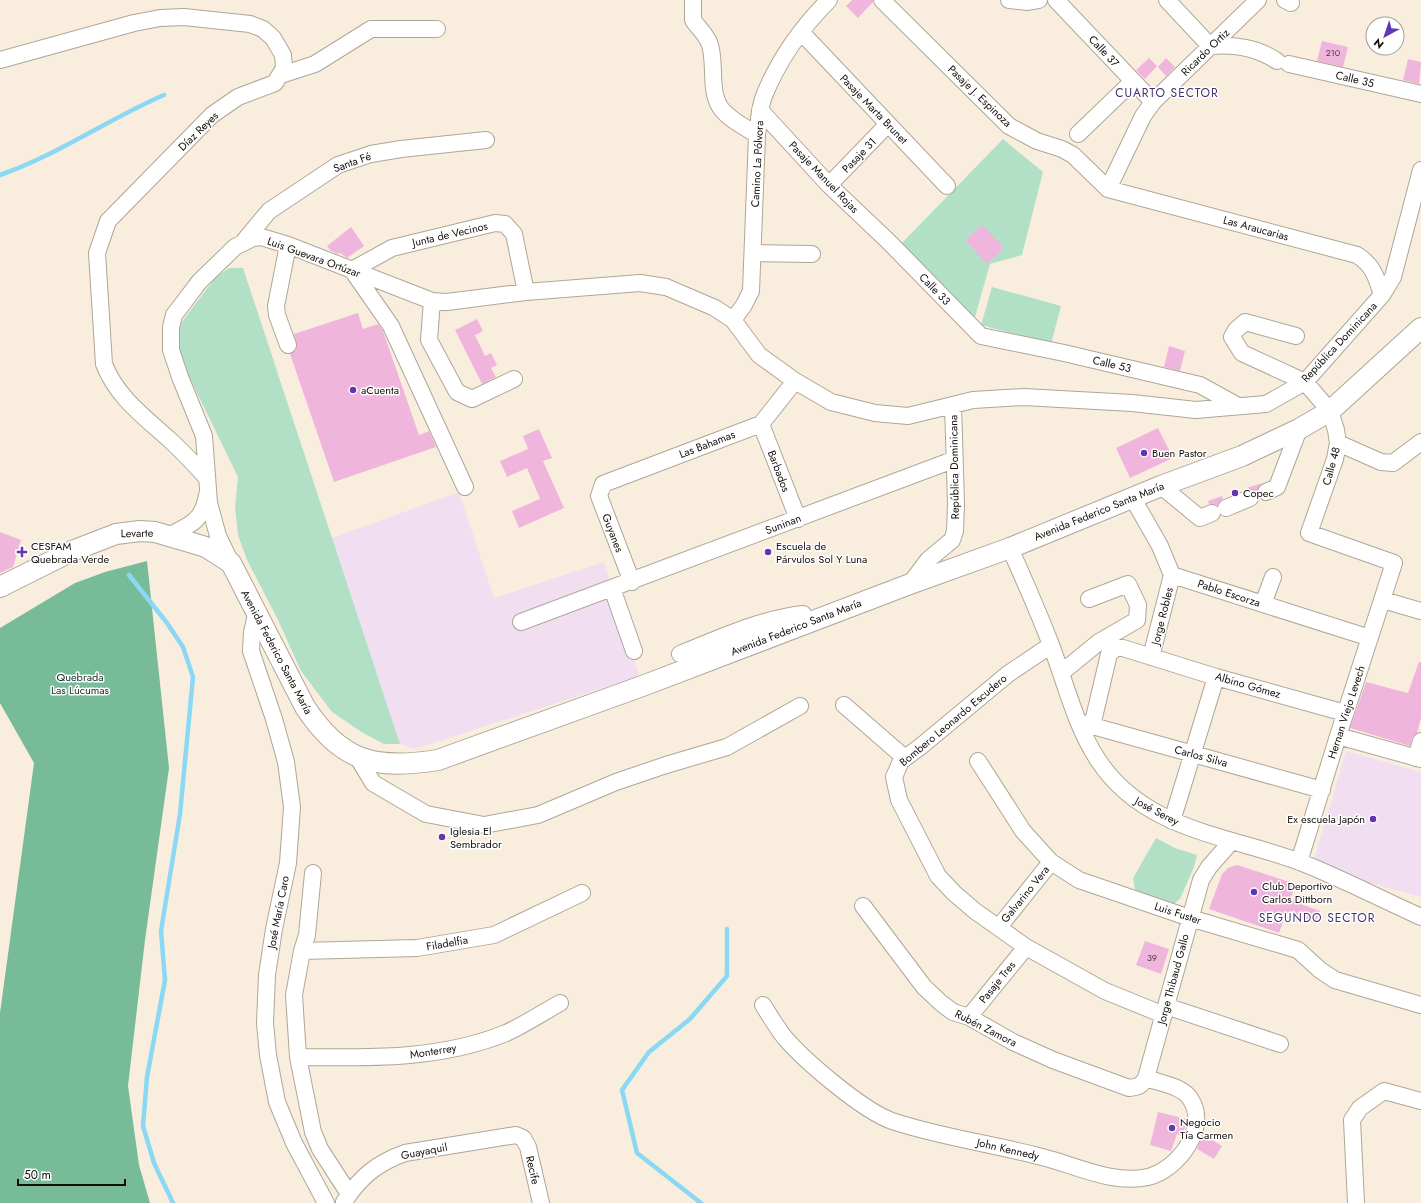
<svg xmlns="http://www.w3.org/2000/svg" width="1421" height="1203" font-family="Jost,sans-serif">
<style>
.industrial{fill:#f1dff1}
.green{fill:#b2e0c7}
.forest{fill:#7b9}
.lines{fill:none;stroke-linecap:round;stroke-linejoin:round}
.stream{stroke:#8ad8f3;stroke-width:4.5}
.building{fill:#f0b5dc}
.minor-casing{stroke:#afa697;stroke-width:18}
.major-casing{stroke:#afa697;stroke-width:22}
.minor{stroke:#fff;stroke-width:16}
.major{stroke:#fff;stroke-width:20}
.poi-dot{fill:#6037af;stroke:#fff;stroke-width:1.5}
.labels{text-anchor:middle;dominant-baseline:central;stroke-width:3;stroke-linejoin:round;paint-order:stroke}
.number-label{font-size:9px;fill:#4a383e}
.street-label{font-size:11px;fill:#120f0a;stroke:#fff}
.poi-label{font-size:11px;fill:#120f0a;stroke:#fff;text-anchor:start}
.park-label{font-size:11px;fill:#103022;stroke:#fff}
.neighbourhood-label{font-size:12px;letter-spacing:1px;fill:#43326e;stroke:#fff}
</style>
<rect width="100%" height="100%" fill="#f9eede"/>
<!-- industrial -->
<path class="industrial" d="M459,492L494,598L604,562L639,676L415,749L400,744L332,538Z
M1346,751L1421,772V897L1312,867Z"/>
<!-- green -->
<path class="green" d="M1003,139L1043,172L1022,255L990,264L975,317L900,245Z
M229,268H243L400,744H384L363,733L332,712L301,671L278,620L247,560L238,535L235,507L238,477L180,358L177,341L181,323L215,278Z
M992,287L1061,306L1051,344L981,325Z
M1156,838L1175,848L1197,855L1194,867L1180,899L1168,908L1136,895L1133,878Z"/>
<!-- forest -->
<path class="forest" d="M147,561L169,768L145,940L128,1086L139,1165L150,1203H0V1013L34,763L0,703V628L75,583L105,572Z"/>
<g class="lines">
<!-- stream -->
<path class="stream" d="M0,175C58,155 108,119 164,95
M129,575L167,623L183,647L193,677L180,814L161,931L165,980L147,1077L143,1126L154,1163L173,1203
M701,1203L637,1153L622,1090L649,1052L690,1019L727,976V929"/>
</g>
<!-- building -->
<path class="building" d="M852,0H873V2L858,18L846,6Z
M1322,41L1348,47L1343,67L1317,61Z
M1149,58L1157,66L1145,79L1136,70Z
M1166,58L1175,67L1166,76L1158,67Z
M1408,59L1421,62L1419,84L1403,80Z
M982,225L1004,248L987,264L965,240Z
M351,227L364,246L347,258L340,253L338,254L331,251L327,246Z
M358,313L363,329L378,324L383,331L419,435L429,431L436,447L334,482L290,354L295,351L297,347L294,334Z
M477,319L483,331L475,335L485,356L491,353L497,365L491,368L496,377L482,384L455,330Z
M1169,346L1185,351L1180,371L1164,367Z
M1158,428L1173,458L1130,478L1116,448Z
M539,429L552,458L543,461L564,508L519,528L512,511L540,499L527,468L507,477L500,461L528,449L523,436Z
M1263,483L1259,486L1257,491L1246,488Z
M1222,496L1223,499L1217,505L1209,504L1208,501Z
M0,532L21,540L13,567L0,573Z
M1419,662H1421V718L1417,733L1412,738L1410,746L1350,728L1366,682L1408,693Z
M1237,865L1296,884L1290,900L1320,911L1315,923L1286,913L1279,933L1209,909L1222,874L1228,868Z
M1145,941L1169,949L1161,974L1136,965Z
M1158,1112L1186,1119L1184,1132L1182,1136L1177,1134L1171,1151L1150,1145Z
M1203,1134L1222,1146L1214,1159L1197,1149Z"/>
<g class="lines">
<defs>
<path id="minor" d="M693,0V20C699,29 707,35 710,45C716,65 709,89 720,107C728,119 745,127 757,135
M882,0L1009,126L1037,141L1062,149L1073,155L1108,189L1357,255C1374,266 1376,277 1382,295
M1009,0L1028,2L1039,0
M1056,0L1153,102
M1167,0L1210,46C1233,44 1258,48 1277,61
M1285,0L1291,3
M801,32L947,186
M0,60L134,23L160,18L184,17L250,24L263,29L273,38L283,55L284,68L275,83L238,97L212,115L108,221L97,253L104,364C117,398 146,418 172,442C184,453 195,465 206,477
M1289,64L1421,94
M281,75L315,64L371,29H437
M760,110L829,185L889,242L981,336L1064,353L1200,385L1238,406
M1078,134L1133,81
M829,185L888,124
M1108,189L1143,116L1153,102L1258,0
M244,241L269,211L338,165L371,154L401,149L486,140
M753,253L812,254
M432,301L429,340L457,392L472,399L514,379
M733,320L744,305L751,291L757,135C759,122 759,108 764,96C778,61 802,27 829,0
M1296,336L1245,322L1236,330L1232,337L1242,353L1305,382L1330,411L1336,430L1338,443L1335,459L1309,533L1394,563L1338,736L1299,862
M288,345L277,315L276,306L288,245
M761,424L798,519
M1338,443L1381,462L1393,463L1421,442
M1161,486L1200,518L1212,513
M465,487L391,326L352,270L392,248L495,223L505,224L514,234L526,292
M1266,492L1277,487L1299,429
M1132,497L1160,546L1172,575L1370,638
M1226,508L1250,498
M170,535C191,525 203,520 207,495
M1010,548C1024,580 1039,613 1051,645C1066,684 1075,725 1098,760C1145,831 1228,835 1300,862C1341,878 1381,899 1421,917
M231,563L218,536L209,503L204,436L180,377L171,350V327L174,315L184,302L199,282L235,247L253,238L261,237L288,245L432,301L447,302L526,292L640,283L666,287L715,308L733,320L759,355L795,381L831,402L875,413L908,416L973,400L1024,397L1132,403L1196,410L1266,404L1305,382L1382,295L1393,277L1421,170
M632,582L599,496L603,484L761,424L795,381
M910,584L928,560L952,540L955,531L956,504L953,405
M612,588L634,651
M1383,600L1421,611
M1263,604L1273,577
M256,615L252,632L251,651L274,719L286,762L292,807L288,863L274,929L267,975L265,1023L268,1055L277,1102L294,1143L326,1203
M521,622L953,460
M1051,645L1008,674L920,747L901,761L894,777L899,800L938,876L954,893L975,911L1026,947L1105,991L1164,1015
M680,654C720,638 760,619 803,614L809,622
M1151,657L1172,575
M1061,673L1099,642L1137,620L1138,605L1128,584L1089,599
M844,705L905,758
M1082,723L1322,790
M1092,726L1109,654L1116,648H1123L1216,677L1345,713
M1338,736L1421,759
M358,758L373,783L426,814L484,825L538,815L616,782L666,765L727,747L800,706
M1416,758L1421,741
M978,761L1023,831L1051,862L1079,880L1190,918L1298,950L1320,970L1335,980L1421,1005
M1172,821L1216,677
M313,873L307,935L302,951L294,995L298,1057L313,1132L320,1149L349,1194
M863,906L924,987L941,1003L953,1012L969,1017L1013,1042L1053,1060L1129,1088C1138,1087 1141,1086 1146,1078L1201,880L1209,867L1231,842
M999,927L1051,862
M302,951L417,948L494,935L582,893
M763,1005C770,1016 777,1028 785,1038C806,1062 862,1110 892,1121C940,1137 993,1144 1042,1157C1075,1165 1113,1185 1148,1177C1177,1170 1209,1129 1191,1100C1184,1086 1159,1083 1146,1078
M1166,1006L1280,1044
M969,1017L1026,947
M298,1057C368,1058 440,1060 506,1033C524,1025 542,1013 560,1003
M344,1202C360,1177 377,1163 405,1153L516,1135L523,1138L528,1147L541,1203
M1356,1203L1352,1120L1360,1108L1384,1091L1421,1101"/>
<path id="major" d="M0,587L72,551L116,534L140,531L155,532L206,547L231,563L305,707C341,762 375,770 438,760L645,685L910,584L1010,548L1161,486L1242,456L1299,429L1330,411L1421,328"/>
</defs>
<!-- minor casing -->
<use href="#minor" class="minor-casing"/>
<!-- major casing -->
<use href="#major" class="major-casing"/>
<!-- minor -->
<use href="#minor" class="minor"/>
<!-- major -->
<use href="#major" class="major"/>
</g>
<!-- markers -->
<g class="poi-dot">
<circle cx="353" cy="390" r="4"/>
<circle cx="1144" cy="453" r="4"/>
<circle cx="1235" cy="493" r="4"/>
<path d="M20 546h4v4h4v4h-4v4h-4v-4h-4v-4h4z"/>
<circle cx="768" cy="552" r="4"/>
<circle cx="1373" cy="819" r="4"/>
<circle cx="442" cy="837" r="4"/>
<circle cx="1254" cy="892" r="4"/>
<circle cx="1172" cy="1128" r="4"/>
</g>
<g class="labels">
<!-- number labels -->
<g class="number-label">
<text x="1333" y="52">210</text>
<text x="1152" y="957">39</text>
</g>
<!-- street labels -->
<g class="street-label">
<text transform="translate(1104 51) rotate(47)">Calle 37</text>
<text transform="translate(1205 52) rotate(-44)">Ricardo Ortiz</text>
<text transform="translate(1355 79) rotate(13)">Calle 35</text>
<text transform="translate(980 96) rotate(44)">Pasaje J. Espinoza</text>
<text transform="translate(874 109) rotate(46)">Pasaje Marta Brunet</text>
<text transform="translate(198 131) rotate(-44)">Díaz Reyes</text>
<text transform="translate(859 155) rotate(-46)">Pasaje 31</text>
<text transform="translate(352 162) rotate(-20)">Santa Fé</text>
<text transform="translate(757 164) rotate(-87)">Camino La Pólvora</text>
<text transform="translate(824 177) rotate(46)">Pasaje Manuel Rojas</text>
<text transform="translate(1256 228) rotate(15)">Las Araucarias</text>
<text transform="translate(450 234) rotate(-13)">Junta de Vecinos</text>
<text transform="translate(314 257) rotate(20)">Luis Guevara Ortúzar</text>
<text transform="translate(935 289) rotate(46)">Calle 33</text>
<text transform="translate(1339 342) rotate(-47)">República Dominicana</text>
<text transform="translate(1112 364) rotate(13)">Calle 53</text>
<text transform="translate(707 444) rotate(-21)">Las Bahamas</text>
<text transform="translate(1331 466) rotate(-75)">Calle 48</text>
<text transform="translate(954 467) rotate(-91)">República Dominicana</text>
<text transform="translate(779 471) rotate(69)">Barbados</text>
<text transform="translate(1099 511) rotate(-22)">Avenida Federico Santa María</text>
<text transform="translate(783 524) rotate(-21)">Suninan</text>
<text transform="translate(137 533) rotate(-1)">Levarte</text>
<text transform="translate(613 533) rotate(69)">Guyanes</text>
<text transform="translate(1229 593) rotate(18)">Pablo Escorza</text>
<text transform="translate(1162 616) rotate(-76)">Jorge Robles</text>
<text transform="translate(796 627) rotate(-21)">Avenida Federico Santa María</text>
<text transform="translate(277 652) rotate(62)">Avenida Federico Santa María</text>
<text transform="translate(1248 685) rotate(16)">Albino Gómez</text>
<text transform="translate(1346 712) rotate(-72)">Hernan Viejo Levech</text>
<text transform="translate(953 720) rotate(-40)">Bombero Leonardo Escudero</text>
<text transform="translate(1201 756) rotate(15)">Carlos Silva</text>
<text transform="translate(1157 811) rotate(28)">José Serey</text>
<text transform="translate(1025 894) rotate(-51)">Galvarino Vera</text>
<text transform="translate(278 912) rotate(-79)">José María Caro</text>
<text transform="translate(1178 913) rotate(18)">Luis Fuster</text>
<text transform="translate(447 943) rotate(-10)">Filadelfia</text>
<text transform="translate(1173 979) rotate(-75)">Jorge Thibaud Gallo</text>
<text transform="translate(997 982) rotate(-51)">Pasaje Tres</text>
<text transform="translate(986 1028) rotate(27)">Rubén Zamora</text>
<text transform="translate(433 1051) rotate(-9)">Monterrey</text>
<text transform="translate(1008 1149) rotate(13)">John Kennedy</text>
<text transform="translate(424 1151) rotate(-11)">Guayaquil</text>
<text transform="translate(533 1170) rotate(77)">Recife</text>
</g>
<!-- poi labels -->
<g class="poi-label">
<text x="361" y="390">aCuenta</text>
<text x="1152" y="453">Buen Pastor</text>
<text x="1243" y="493">Copec</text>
<text x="31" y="546">CESFAM<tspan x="31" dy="13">Quebrada Verde</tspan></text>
<text x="776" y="546">Escuela de<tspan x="776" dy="13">Párvulos Sol Y Luna</tspan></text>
<text x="1365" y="819" text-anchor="end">Ex escuela Japón</text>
<text x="450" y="831">Iglesia El<tspan x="450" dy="13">Sembrador</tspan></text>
<text x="1262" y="886">Club Deportivo<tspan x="1262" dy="13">Carlos Dittborn</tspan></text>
<text x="1180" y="1122">Negocio<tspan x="1180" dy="13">Tía Carmen</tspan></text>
</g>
<!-- park labels -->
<g class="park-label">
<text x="80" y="677">Quebrada<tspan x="80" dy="13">Las Lúcumas</tspan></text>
</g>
<!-- neighbourhood labels -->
<g class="neighbourhood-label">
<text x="1167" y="93">CUARTO SECTOR</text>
<text x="1317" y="918">SEGUNDO SECTOR</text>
</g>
</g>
<!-- north arrow -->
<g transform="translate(1385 36) rotate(220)"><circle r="19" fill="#ffffff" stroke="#a09f9d"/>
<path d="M0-3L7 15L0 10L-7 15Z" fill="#6037af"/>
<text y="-6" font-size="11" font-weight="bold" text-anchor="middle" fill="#120f0a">N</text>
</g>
<!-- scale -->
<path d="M18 1179v6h107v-6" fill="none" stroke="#120f0a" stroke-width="2"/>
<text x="24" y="1179" font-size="12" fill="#120f0a" stroke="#ffffff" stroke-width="3" paint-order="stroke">50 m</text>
</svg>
